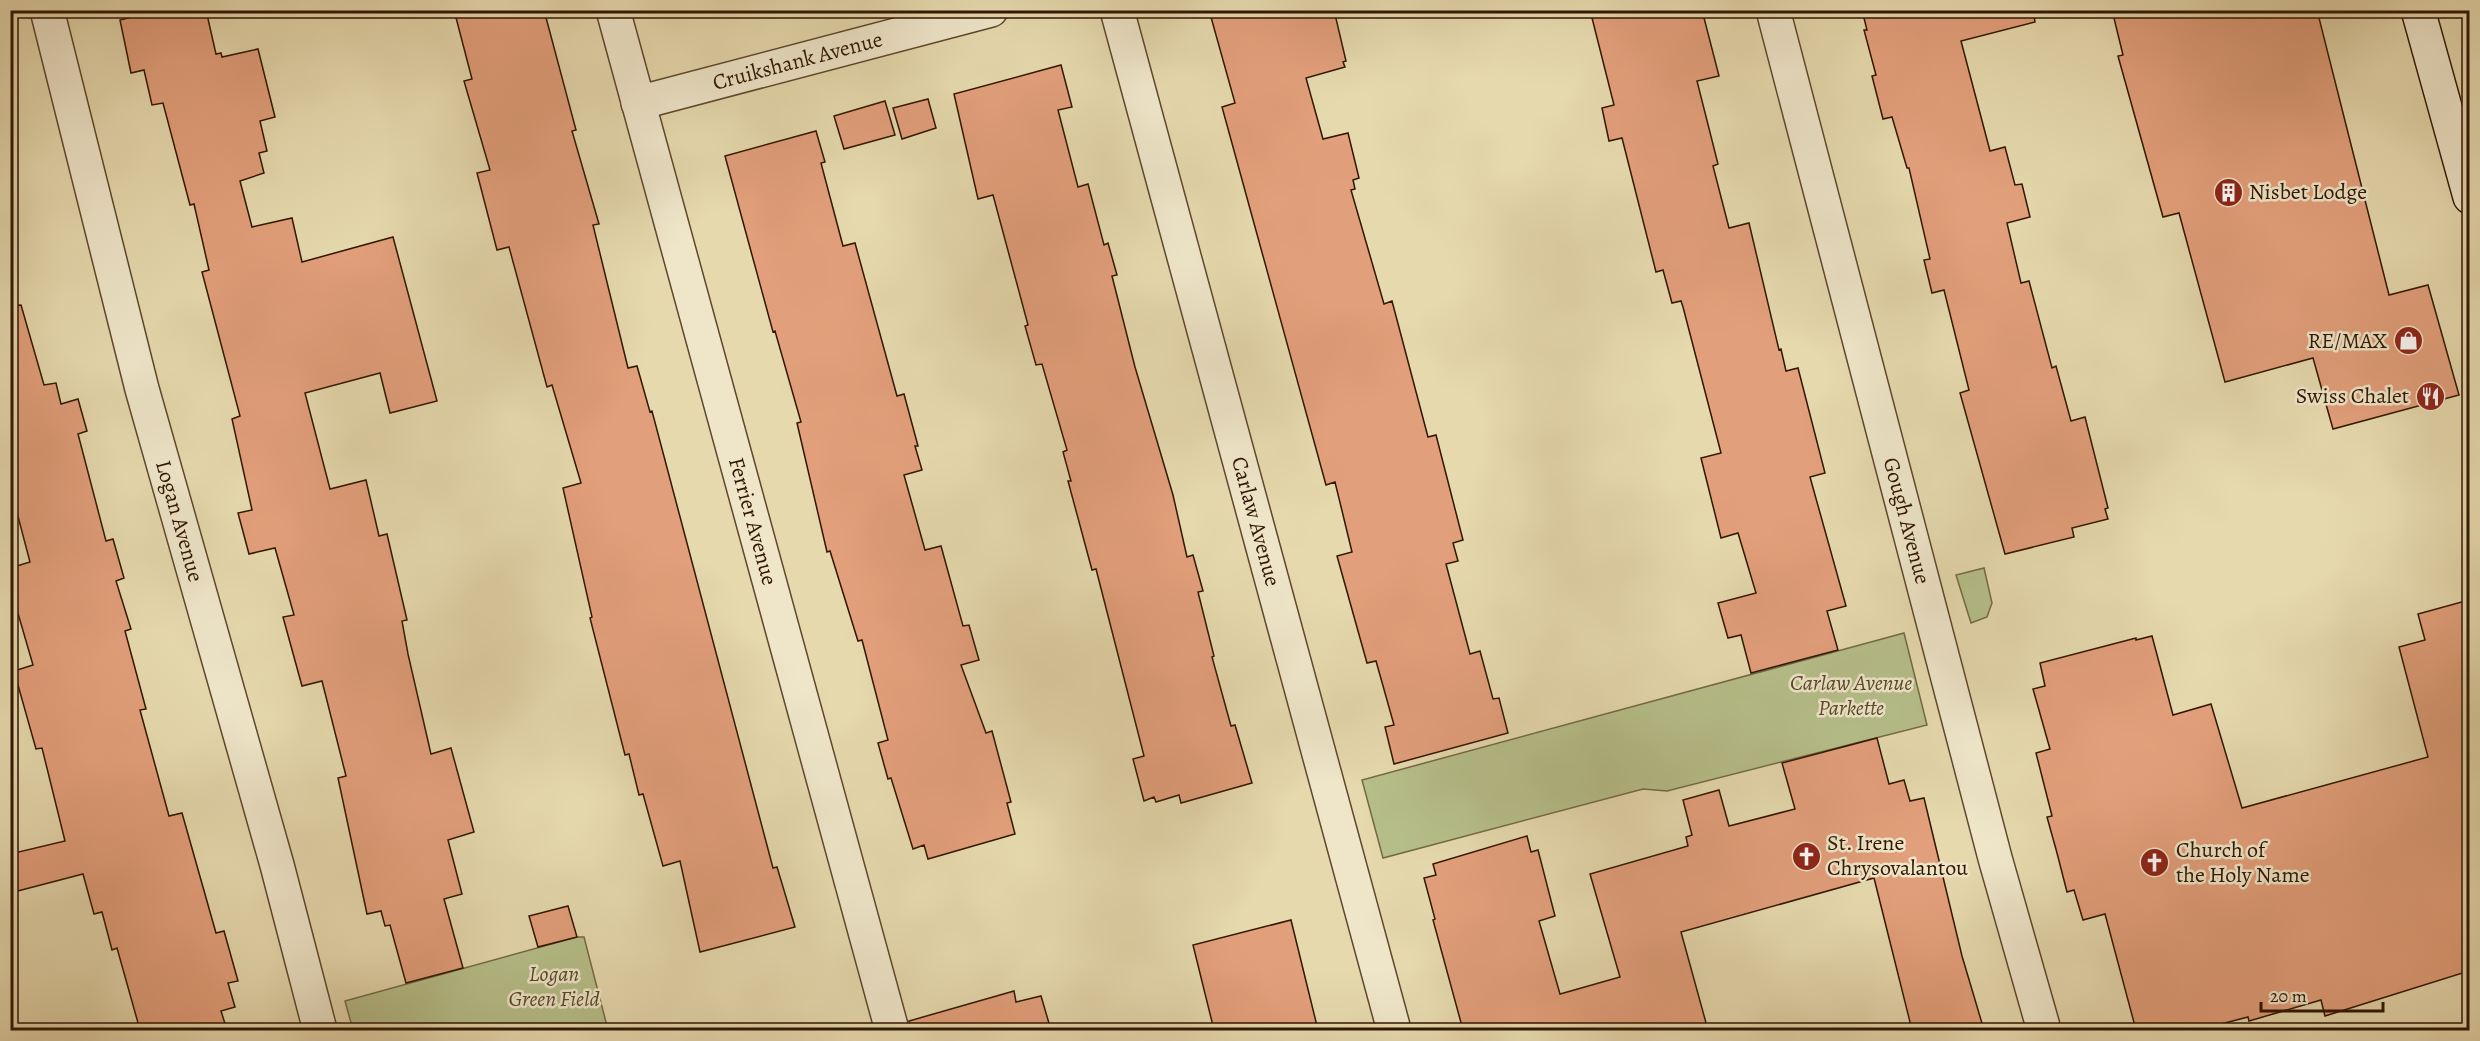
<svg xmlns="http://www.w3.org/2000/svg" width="2480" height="1041" font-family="Alegreya,serif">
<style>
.green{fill:#b6bf8a;stroke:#736a46;stroke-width:1.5}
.building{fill:#e29f7b;stroke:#301601;stroke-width:1.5}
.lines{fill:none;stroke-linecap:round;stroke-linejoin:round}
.minor-casing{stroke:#5e472c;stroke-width:36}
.secondary-casing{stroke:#301601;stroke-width:36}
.minor{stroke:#efe6ca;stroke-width:33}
.secondary{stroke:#efe6ca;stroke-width:33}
.labels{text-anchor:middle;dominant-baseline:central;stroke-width:5;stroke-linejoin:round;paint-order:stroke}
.street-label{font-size:22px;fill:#301601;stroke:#efe6ca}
.poi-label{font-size:22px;fill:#301601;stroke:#efe6ca;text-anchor:start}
.park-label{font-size:22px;font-style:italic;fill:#58492a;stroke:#efe6ca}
</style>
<rect width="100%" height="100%" fill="#e6d9ae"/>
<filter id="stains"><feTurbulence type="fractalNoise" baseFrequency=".00333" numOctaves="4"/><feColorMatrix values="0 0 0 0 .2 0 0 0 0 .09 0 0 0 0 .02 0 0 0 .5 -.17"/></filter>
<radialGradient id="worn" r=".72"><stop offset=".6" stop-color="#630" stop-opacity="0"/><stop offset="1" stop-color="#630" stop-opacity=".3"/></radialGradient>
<!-- green -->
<path class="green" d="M1984,568L1992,603L1987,617L1971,623L1956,575Z
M1904,633L1927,725L1667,791L1643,789L1383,858L1362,780Z
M577,937H584L608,1030H353L345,1001Z"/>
<!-- building -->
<path class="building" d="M159,10H206L216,54L221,53L222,57L258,49L275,117L260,121L267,151L259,153L264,173L240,181L252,227L292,218L302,262L393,237L437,401L390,413L380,373L305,393L330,489L366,480L379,536L387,534L407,620L402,621L408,654L431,754L451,748L474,832L448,840L462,894L444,899L463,968L406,983L390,925L385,926L381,911L367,914L338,778L346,776L322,681L302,686L283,617L294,615L275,548L249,554L238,513L252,510L232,419L240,416L202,272L209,270L194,204L190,205L163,103L152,105L144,70L131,73L120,20Z
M454,10H544L576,130L572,131L599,224L593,225L628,368L637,366L650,412L652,411L773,868L777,867L795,927L700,952L680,861L663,866L643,794L639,795L629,754L625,755L590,618L592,617L563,488L581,483L552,385L547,387L509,247L497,250L477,173L490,170L464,81L472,79Z
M1209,10H1334L1346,61L1343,62L1345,67L1306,78L1323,139L1348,133L1359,178L1353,180L1355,189L1351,190L1384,304L1392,301L1428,437L1436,435L1463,540L1453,543L1458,561L1446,564L1470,654L1480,651L1493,699L1499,698L1508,733L1394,764L1385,727L1394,725L1376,661L1367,663L1337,556L1352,552L1335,482L1326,485L1222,107L1235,103Z
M1590,10H1702L1719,76L1697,81L1718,164L1713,166L1729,228L1749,223L1779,350L1781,349L1786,371L1798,368L1825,473L1810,477L1846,606L1827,611L1838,650L1751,673L1741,635L1728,638L1718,603L1756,593L1738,533L1721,538L1701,458L1721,453L1683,307L1681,301L1672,303L1663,270L1656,272L1622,138L1609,141L1602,108L1614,105Z
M1862,10H2033L2035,22L1961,41L1990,151L2005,147L2015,185L2022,184L2030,217L2007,223L2021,283L2029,281L2052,368L2056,366L2071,421L2085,417L2108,508L2105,509L2108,519L2072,528L2074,537L2005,554L1960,393L1969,390L1944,290L1932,293L1924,260L1930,259L1909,168H1907L1892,117L1883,119L1872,76L1876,75L1864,30H1867Z
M2112,10H2317L2389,295L2428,285L2459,395L2333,429L2313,358L2225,382L2179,213L2163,217L2118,56L2123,55Z
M1061,65L1072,107L1058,110L1078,187L1088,184L1104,245L1108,243L1117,275L1112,276L1135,367L1173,495L1187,557L1193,555L1203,591L1198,592L1214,656L1212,657L1231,726L1235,725L1252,783L1181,803L1179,795L1156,802L1154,797L1144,801L1133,759L1144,756L1096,569L1092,570L1068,481H1071L1063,452L1067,450L1042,364L1036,365L1025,326L1028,325L993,195L978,199L954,94Z
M928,99L936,128L902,139L893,108Z
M885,101L895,135L844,149L834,116Z
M816,131L825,162L821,163L843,246L855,243L897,396L904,394L918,446H915L922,470L904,475L925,550L941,546L963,626L969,625L979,660L961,665L986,733L992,731L1011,802L1007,803L1015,834L928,859L924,845L913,849L891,778L888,779L878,743L888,740L862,640L858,641L830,551L827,552L797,423L801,422L775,331L773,332L725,156Z
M21,305L44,385L56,383L61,404L78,399L87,431L78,434L106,541L113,539L124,578L116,581L131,629L125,631L146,709L140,710L169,816L182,813L216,933L224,931L238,981L228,983L235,1007L221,1011L227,1030H140L117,948L112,950L102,912L94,914L83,874L10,893V854L65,841L42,748L36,749L14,671L33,665L10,586V568L30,562L10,486V306Z
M2469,600V971L2325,1016L2321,1000L2249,1021L2248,1017L2198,1030H2136L2105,914L2083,920L2074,890L2067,892L2057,853L2047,817L2052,816L2036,753L2050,749L2033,689L2045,686L2040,663L2136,638V640L2152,636L2173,715L2211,704L2242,808L2428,757L2399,647L2425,640L2418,614Z
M1877,738L1889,784L1904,780L1910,801L1924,798L1962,956L1984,1030H1912L1874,878L1681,932L1708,1030H1463L1433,920L1435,919L1424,878L1436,875L1433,864L1527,836L1531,852L1538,850L1555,916L1539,921L1560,994L1620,977L1590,874L1688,846L1686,837L1692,835L1683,800L1719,790L1729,826L1795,809L1782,763Z
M568,906L577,937L538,947L529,916Z
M1291,920L1318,1030H1214L1193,945Z
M1014,991L1016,1002L1041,996L1051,1030H910L909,1021Z"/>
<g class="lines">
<defs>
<g id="minor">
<path id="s1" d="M47,10L142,389L277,865L320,1030"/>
<path id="s2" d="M613,10L892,1030"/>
<path id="s3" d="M1117,10L1394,1030"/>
<path id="s4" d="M1773,10L1995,858L2044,1030"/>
<path id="s5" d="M638,103L991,10"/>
</g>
<path id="secondary" d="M2418,10L2470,197"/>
</defs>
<!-- minor casing -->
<use href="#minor" class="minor-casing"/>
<!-- secondary casing -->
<use href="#secondary" class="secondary-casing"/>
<!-- minor -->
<use href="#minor" class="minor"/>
<!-- secondary -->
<use href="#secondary" class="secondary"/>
</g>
<!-- icons -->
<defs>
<symbol id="building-disc" viewBox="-11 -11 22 22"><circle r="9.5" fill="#8f2418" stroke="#efe6ca"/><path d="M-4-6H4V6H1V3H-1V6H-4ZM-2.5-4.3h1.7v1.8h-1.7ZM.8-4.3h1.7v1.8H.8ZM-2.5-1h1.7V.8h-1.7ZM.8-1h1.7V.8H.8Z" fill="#fff"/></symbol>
<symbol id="shop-disc" viewBox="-11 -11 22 22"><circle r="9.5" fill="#8f2418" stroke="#efe6ca"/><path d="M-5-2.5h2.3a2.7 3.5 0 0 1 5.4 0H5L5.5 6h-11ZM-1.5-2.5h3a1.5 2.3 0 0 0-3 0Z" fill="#fff"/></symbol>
<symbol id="restaurant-disc" viewBox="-11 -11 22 22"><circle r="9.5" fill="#8f2418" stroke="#efe6ca"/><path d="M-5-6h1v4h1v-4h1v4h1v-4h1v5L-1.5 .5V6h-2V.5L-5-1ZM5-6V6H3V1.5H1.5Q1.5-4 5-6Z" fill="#fff"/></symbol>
<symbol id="church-disc" viewBox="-11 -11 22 22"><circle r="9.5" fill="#8f2418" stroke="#efe6ca"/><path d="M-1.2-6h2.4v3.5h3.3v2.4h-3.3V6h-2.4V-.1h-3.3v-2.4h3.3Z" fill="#fff"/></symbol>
</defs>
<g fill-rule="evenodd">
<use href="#building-disc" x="2212" y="176" width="33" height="33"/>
<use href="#shop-disc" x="2392" y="324" width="33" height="33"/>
<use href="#restaurant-disc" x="2414" y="380" width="33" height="33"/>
<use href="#church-disc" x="1790" y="840" width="33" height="33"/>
<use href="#church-disc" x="2138" y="846" width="33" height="33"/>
</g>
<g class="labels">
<!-- street labels -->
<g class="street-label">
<text stroke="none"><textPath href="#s5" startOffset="165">Cruikshank Avenue</textPath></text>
<text stroke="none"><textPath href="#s2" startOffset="530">Ferrier Avenue</textPath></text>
<text stroke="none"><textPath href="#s3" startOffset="530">Carlaw Avenue</textPath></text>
<text stroke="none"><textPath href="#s4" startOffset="528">Gough Avenue</textPath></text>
<text stroke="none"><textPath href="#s1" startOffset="528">Logan Avenue</textPath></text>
</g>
<!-- poi labels -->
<g class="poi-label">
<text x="2249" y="192">Nisbet Lodge</text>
<text x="2387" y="341" text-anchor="end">RE/MAX</text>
<text x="2409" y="396" text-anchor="end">Swiss Chalet</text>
<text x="1827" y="843">St. Irene<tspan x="1827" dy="25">Chrysovalantou</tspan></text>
<text x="2176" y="850">Church of<tspan x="2176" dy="25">the Holy Name</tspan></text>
</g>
<!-- park labels -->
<g class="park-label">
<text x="1851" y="683">Carlaw Avenue<tspan x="1851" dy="25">Parkette</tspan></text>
<text x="554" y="974">Logan<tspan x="554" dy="25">Green Field</tspan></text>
</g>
</g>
<!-- margin -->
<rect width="2480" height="1041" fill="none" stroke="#e6d9ae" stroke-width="36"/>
<rect x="12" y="12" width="2456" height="1017" fill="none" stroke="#301601" stroke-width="3"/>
<rect x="18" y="18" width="2444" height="1005" fill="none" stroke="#301601" stroke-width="1.5"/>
<!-- scale -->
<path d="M2261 1002v9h122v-9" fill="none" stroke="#301601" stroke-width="3"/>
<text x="2270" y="1002" font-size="18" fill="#301601" stroke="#efe6ca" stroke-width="4.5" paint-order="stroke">20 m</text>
<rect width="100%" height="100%" filter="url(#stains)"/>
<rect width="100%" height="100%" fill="url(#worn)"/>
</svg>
